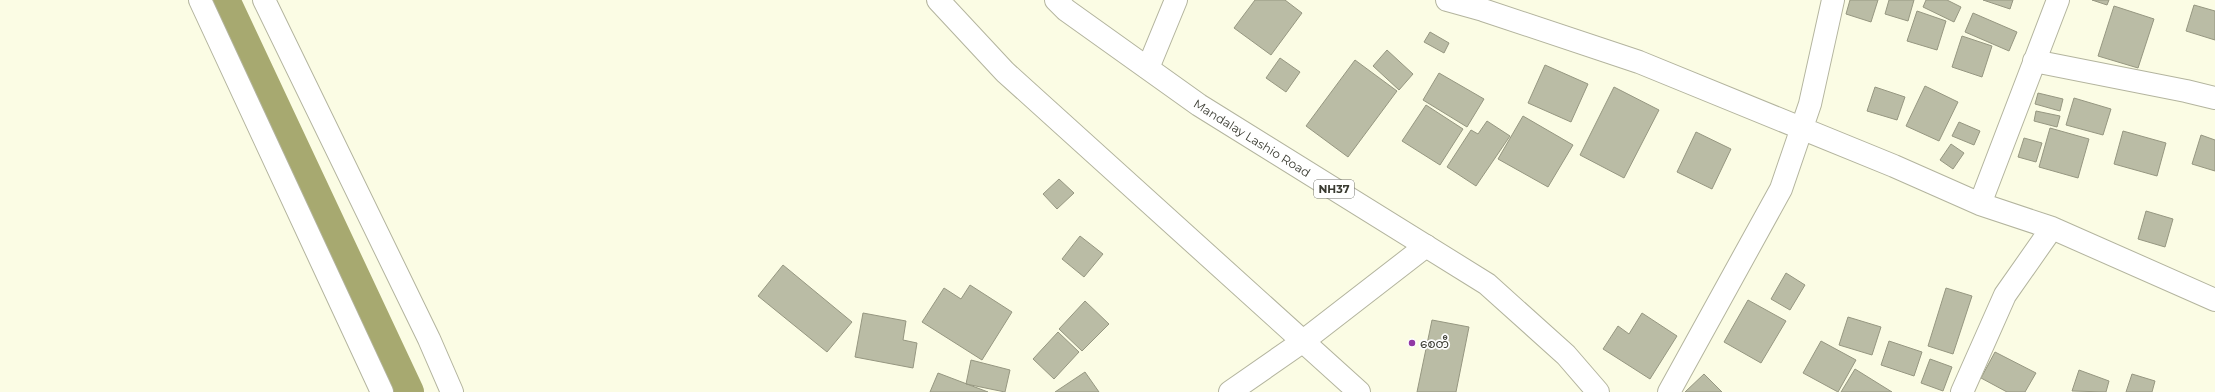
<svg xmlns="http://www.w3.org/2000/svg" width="2215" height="392" font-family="Montserrat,'Noto Sans Myanmar',sans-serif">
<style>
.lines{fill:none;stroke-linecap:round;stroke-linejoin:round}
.canal{stroke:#a7a970;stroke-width:32}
.building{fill:#babca5;stroke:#969781}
.minor-casing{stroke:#b3b49e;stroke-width:24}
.highway-casing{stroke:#b3b49e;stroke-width:24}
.minor{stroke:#fff;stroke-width:22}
.highway{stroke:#fff;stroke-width:22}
.poi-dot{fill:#9138a4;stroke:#fff;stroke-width:1.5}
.labels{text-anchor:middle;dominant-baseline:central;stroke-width:3.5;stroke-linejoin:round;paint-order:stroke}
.shield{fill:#fff;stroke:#74756e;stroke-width:1}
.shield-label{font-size:11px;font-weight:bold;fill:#393a30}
.street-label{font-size:12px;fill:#393a30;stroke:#fff}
.poi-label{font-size:12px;fill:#393a30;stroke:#fff;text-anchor:start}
</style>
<rect width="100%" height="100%" fill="#fbfce4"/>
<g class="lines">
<!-- canal -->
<path class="canal" d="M224,0L408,392"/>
</g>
<!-- building -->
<path class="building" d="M1255,0H1285L1302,13L1271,55L1234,28Z
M1850,0H1878L1871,22L1846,14Z
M1889,0H1914L1908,21L1885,14Z
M1926,0H1947L1961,7L1954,22L1923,7Z
M1983,0H2013L2010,9Z
M2092,0H2109L2107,5Z
M2194,5L2215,11V40L2186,31Z
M2114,6L2154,19L2138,68L2098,56Z
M1917,11L1946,21L1937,50L1907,41Z
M1973,13L2017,32L2009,51L1965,32Z
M1430,32L1449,43L1444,53L1424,42Z
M1962,36L1992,46L1982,77L1952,67Z
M1387,50L1413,74L1399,90L1373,66Z
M1280,58L1300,72L1286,92L1266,78Z
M1355,60L1397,91L1348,157L1306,126Z
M1545,65L1588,84L1571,122L1528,103Z
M1439,73L1484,99L1467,127L1423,100Z
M1925,86L1958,102L1939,141L1906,126Z
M1614,87L1659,110L1624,178L1580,155Z
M1875,87L1905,97L1897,120L1867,111Z
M2038,93L2063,99L2060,111L2035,104Z
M2074,98L2111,109L2103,135L2066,125Z
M1426,105L1463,129L1440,165L1402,141Z
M2036,111L2060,116L2057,127L2034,121Z
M1523,116L1573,145L1548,187L1498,159Z
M1487,121L1510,136L1476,186L1447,167L1471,130L1478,134Z
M1959,122L1980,131L1974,145L1952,136Z
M2050,128L2089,139L2078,178L2039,167Z
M2123,131L2166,143L2157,176L2114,164Z
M1696,132L1731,149L1712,189L1677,172Z
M2201,135L2215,140V171L2192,164Z
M2024,138L2042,143L2036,162L2018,157Z
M1951,144L1964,153L1953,169L1940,160Z
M1059,179L1074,193L1057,209L1043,194Z
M2146,211L2173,219L2165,247L2138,239Z
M1080,236L1103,254L1084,277L1062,259Z
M783,265L852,322L827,352L758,296Z
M1786,273L1805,285L1790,310L1771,299Z
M970,285L1012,312L982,360L922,322L944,288L961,299Z
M1946,288L1972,296L1953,354L1928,346Z
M1748,300L1786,321L1761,363L1724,342Z
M1085,301L1109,324L1082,351L1059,329Z
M863,313L906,321L903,340L917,343L913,368L855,357Z
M1642,313L1677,336L1650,379L1603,349L1618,326L1629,334Z
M1848,317L1881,327L1872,355L1839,345Z
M1432,320L1469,327L1456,392H1417Z
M1058,332L1079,352L1054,379L1033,359Z
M1821,341L1856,360L1838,392L1803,373Z
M1889,341L1922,352L1914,376L1881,365Z
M1995,352L2036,373L2025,392H2007L1981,378Z
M1930,359L1952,367L1943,391L1921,383Z
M971,360L1010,370L1005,392L966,384Z
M1855,369L1892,392H1841Z
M2079,370L2109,381L2106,392L2072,391Z
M1085,372L1099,392H1055Z
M938,373L988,392H930Z
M1704,374L1722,392H1685Z
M2132,374L2155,381L2152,392H2126Z"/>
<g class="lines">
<defs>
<path id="minor" d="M200,0L382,392
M264,0L429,339L452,392
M1447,0L1483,10L1639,62L1894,166L1980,204L2052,228L2215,300
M2034,61L2186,91L2215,98
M1148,68L1176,0
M1980,204L2058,0
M1230,392L1302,342L1426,246
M1669,392L1781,189L1810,104L1833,0
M1962,392L2005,295L2052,228"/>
<path id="highway" d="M938,0L1005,72L1359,392
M1056,0L1066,10L1199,105L1487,284L1566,355L1598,392"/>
</defs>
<!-- minor casing -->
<use href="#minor" class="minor-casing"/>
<!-- highway casing -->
<use href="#highway" class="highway-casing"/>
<!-- minor -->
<use href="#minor" class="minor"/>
<!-- highway -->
<use href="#highway" class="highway"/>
</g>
<!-- markers -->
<circle class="poi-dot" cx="1412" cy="343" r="4"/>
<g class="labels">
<!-- shield labels -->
<rect class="shield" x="1314" y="180" width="40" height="18" rx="3"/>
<g class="shield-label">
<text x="1334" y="189">NH37</text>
</g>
<!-- street labels -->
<g class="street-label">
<text transform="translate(1252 138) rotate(32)">Mandalay Lashio Road</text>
</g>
<!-- poi labels -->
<g class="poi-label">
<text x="1420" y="343">စေတီ</text>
</g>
</g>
</svg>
